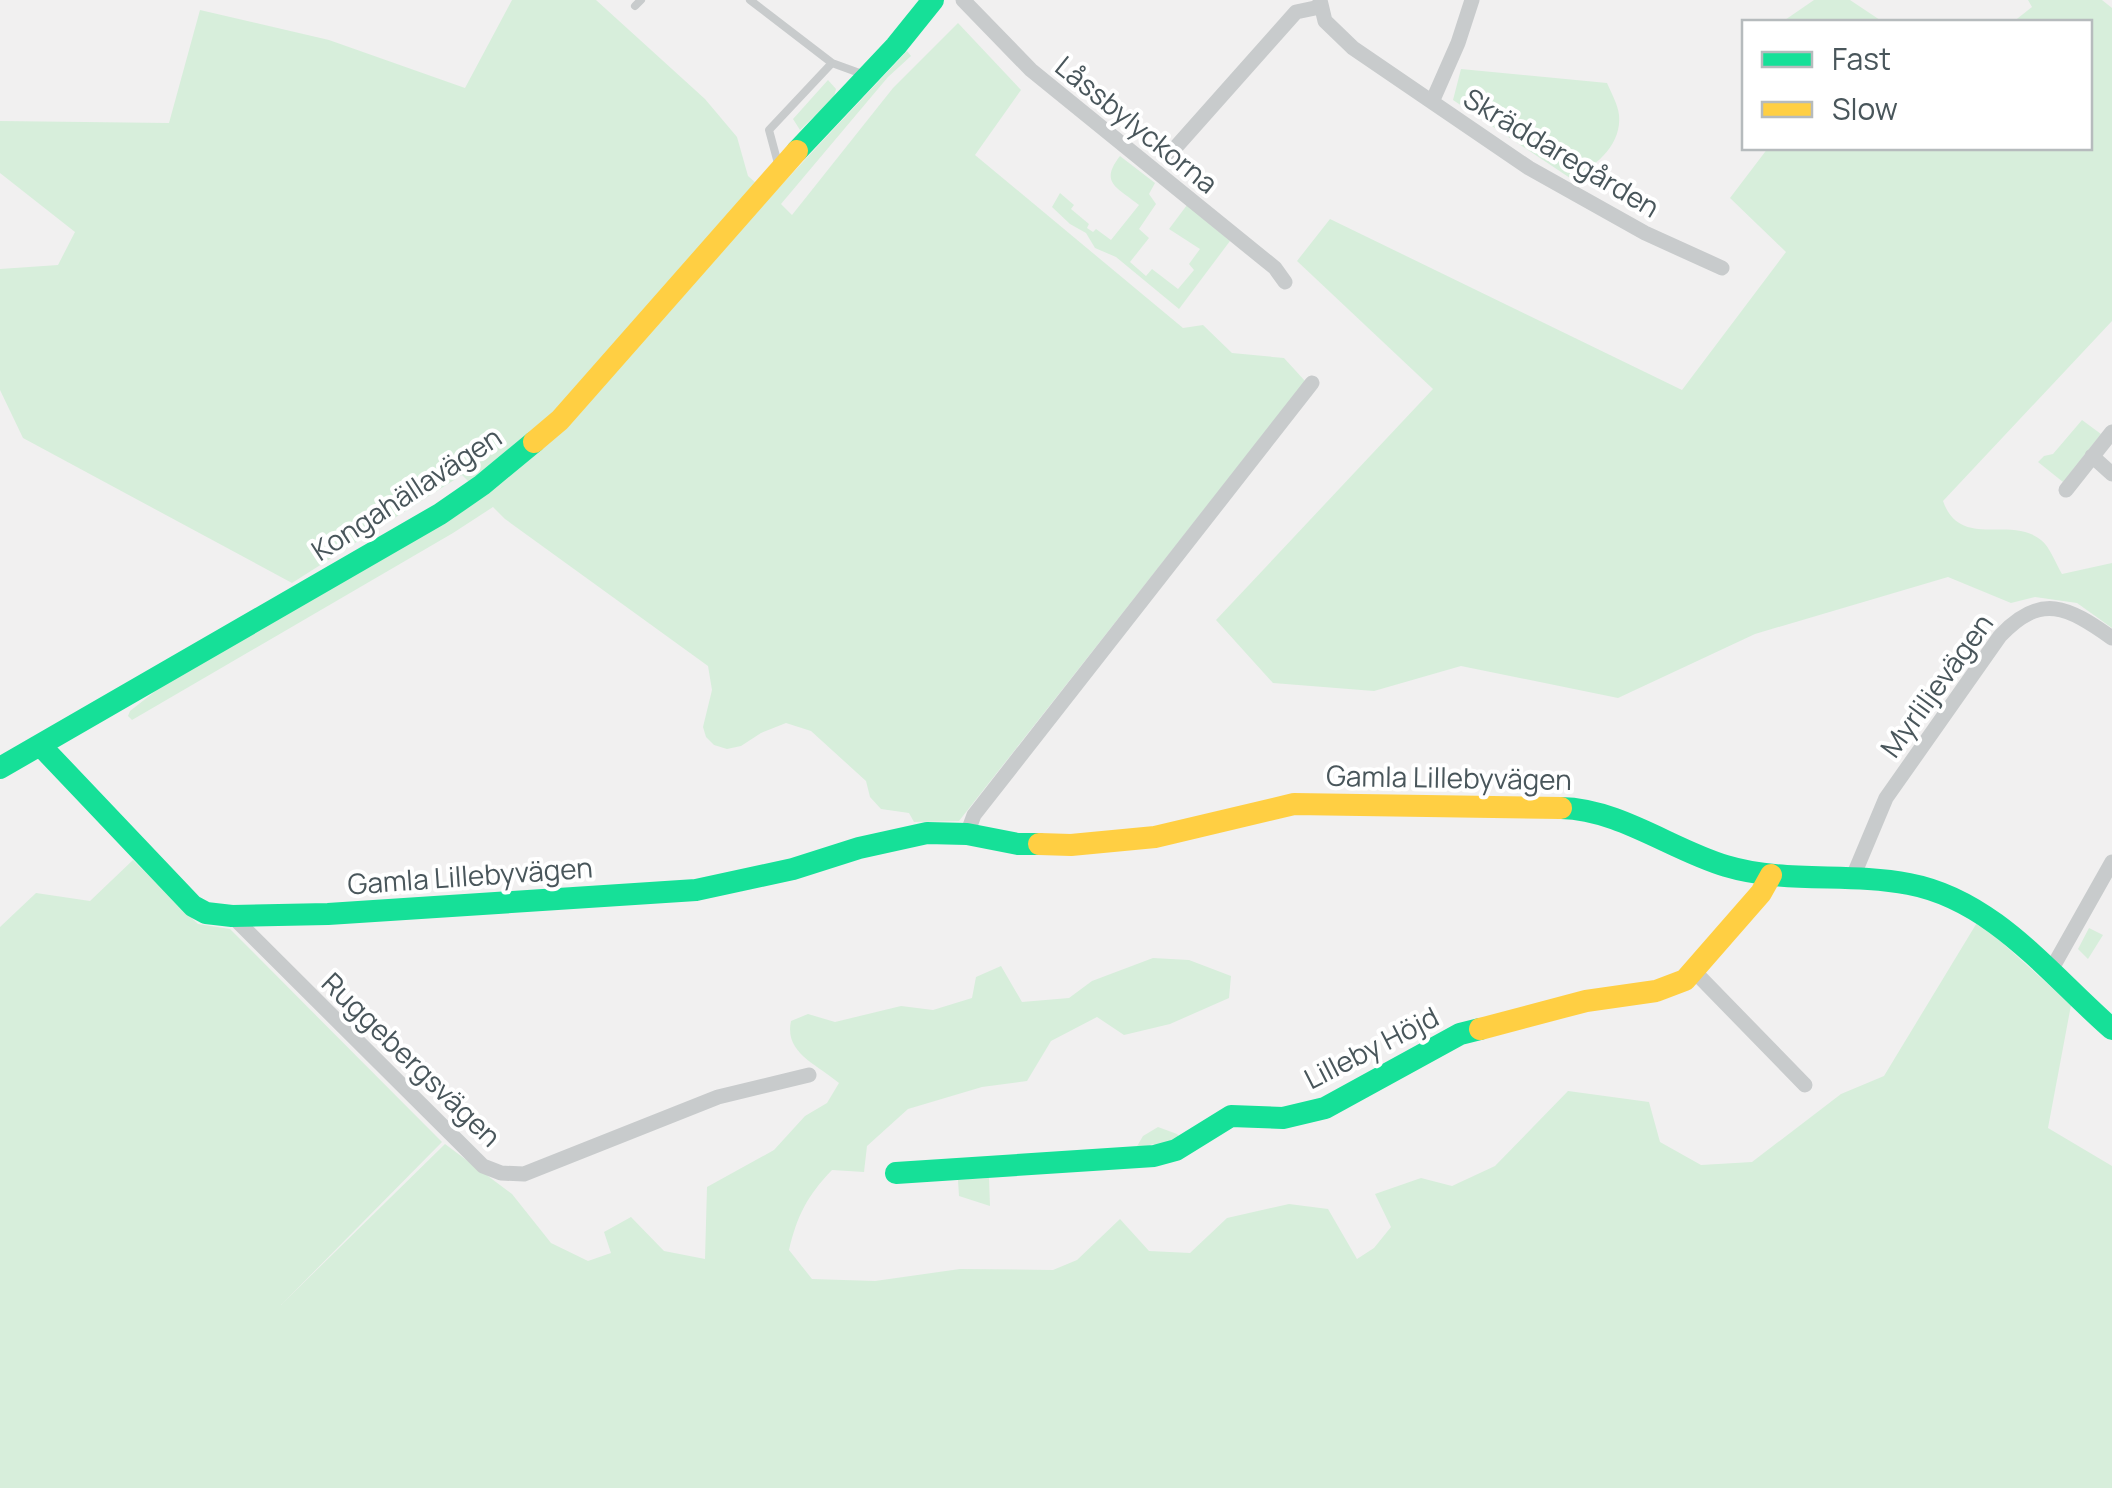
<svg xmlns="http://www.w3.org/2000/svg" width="2112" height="1488" font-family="Manrope,sans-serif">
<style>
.green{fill:#d7eedb}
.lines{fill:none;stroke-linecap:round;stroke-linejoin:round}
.lane{stroke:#c8cbcc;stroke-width:8}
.street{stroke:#c8cbcc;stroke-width:15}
.fast{stroke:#16e098;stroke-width:22}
.slow{stroke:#ffcf43;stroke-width:22}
.labels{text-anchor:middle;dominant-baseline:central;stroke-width:8;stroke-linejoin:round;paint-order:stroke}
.street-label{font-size:28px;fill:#49565b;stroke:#fff}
</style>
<rect width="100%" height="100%" fill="#f1f0f0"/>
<!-- green -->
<path class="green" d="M512,0H596L705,99L737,137L748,176L771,196L907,51L911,56L888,77L781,204L792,215L893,88L958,23L1021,90L975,155L1183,328L1203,325L1232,353L1284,358L1305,381L959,821L914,822L909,813L881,809L870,797L866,781L811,731L786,723L761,733L741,746L727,749L714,745L706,737L703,727L712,690L708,666L505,519L493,507L453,533L132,720L128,716L130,711L158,689L483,496L462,475L292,583L23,438L0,390V269L58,265L75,232L0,173V121L169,123L200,10L329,40L465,88Z
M1814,0H1850L1883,22H1782Z
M2028,0H2102L2112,8V321L1943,501C1960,550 2011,515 2041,540C2050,547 2056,564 2062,574L2112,563V628L2077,603L2035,597L2011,603L1948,577L1755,634L1618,698L1461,666L1374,691L1273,683L1216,620L1433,389L1297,261L1330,219L1682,390L1786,252L1730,198L1768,148H2090V22H2013L2032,7Z
M1461,69L1607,83C1611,92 1618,105 1619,115C1622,145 1595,168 1570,178L1453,100Z
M828,80L836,89L834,97L800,130L793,119Z
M1120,156L1155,183L1149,194L1156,204L1139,229L1149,238L1130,262L1146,276L1152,269L1178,289L1194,270L1189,264L1200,249L1169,229L1187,205L1230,241L1179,309L1116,257L1095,248L1086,233L1070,224L1052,207L1060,193L1074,205L1071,209L1089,224L1087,228L1093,232L1096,229L1111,240L1139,205C1117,187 1099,183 1120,156Z
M2082,420L2101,434L2063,482L2038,462L2044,456L2053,454Z
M133,860L198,924L230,929L442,1142L281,1305L445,1144L512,1194L551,1243L588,1261L611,1253L604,1232L631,1217L664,1251L705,1259L707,1187L774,1150L805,1116L827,1103L839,1083C817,1064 784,1053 791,1021L808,1014L835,1022L901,1006L933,1010L972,998L976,977L1001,966L1022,1002L1069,998L1092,981L1153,958L1189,960L1231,976L1229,998L1170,1024L1124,1035L1097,1017L1051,1041L1027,1081L982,1087L908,1109L867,1146L864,1172L832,1170C807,1196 797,1216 789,1250L812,1279L875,1281L960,1269L1053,1270L1077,1260L1120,1219L1149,1251L1190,1253L1227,1218L1289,1204L1328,1209L1357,1259L1374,1248L1391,1227L1375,1194L1421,1178L1452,1186L1495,1166L1568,1091L1649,1102L1660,1142L1701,1165L1752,1162L1841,1094L1884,1076L1978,921L2071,1005L2048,1128L2112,1166V1488H0V927L36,893L90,901Z
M2089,928L2103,935L2088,959L2078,949Z
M1158,1127L1177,1134L1183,1140L1157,1150L1154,1144L1136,1148L1143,1136Z
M989,1178L990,1206L959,1196L958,1180Z"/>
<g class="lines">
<!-- lane -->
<path class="lane" d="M750,0L832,63
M635,6L641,0
M779,167L769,130L832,63L865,75"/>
<!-- street -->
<path class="street" d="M963,0L1031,70L1275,268L1285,282
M1320,0L1325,21L1353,48L1529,168L1645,233L1722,268
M1432,102L1458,43L1472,0
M1168,156L1296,12L1320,7
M2092,456L2112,474
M2066,490L2112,432
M967,834L974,815L1312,383
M1852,879L1886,798L2000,636C2041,592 2068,607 2112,638
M232,916L483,1166L501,1173L524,1174L718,1097L809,1075
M1693,970L1805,1085
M2050,972L2112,862"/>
<!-- fast -->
<path class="fast" d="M797,151L896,46L933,0
M40,745L193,906L206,913L232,916L328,914L696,890L793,869L859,848L927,833L967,834L1018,844H1039
M0,768L440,514L482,485L534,442
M1561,808C1619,809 1672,850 1726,866C1786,884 1848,872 1909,884C1994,900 2050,975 2112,1029
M896,1173L1154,1156L1176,1150L1231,1116L1283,1118L1325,1108L1460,1034L1480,1029"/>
<!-- slow -->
<path class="slow" d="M534,442L560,420L797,151
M1039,844L1071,845L1155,837L1294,804L1561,808
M1480,1029L1586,1001L1656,991L1685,980L1761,893L1771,875"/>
</g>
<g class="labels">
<!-- street labels -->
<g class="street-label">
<text transform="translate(1137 124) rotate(39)">Låssbylyckorna</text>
<text transform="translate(1562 152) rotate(31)">Skräddaregården</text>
<text transform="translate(406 493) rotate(-33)">Kongahällavägen</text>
<text transform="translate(1936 685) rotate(-54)">Myrliljevägen</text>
<text transform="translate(1449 777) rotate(1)">Gamla Lillebyvägen</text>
<text transform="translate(470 875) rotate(-4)">Gamla Lillebyvägen</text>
<text transform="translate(1371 1047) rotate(-27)">Lilleby Höjd</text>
<text transform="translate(412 1059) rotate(44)">Ruggebergsvägen</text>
</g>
</g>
<!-- legend -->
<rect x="1742" y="20" width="350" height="130" fill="#ffffff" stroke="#b6bbbd" stroke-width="2.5"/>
<rect x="1762" y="52" width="50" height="15" fill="#16e098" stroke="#b6bbbd" stroke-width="2.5"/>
<text x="1832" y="70" font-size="30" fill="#49565b">Fast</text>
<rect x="1762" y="102" width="50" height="15" fill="#ffcf43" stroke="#b6bbbd" stroke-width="2.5"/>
<text x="1832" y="120" font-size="30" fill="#49565b">Slow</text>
</svg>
